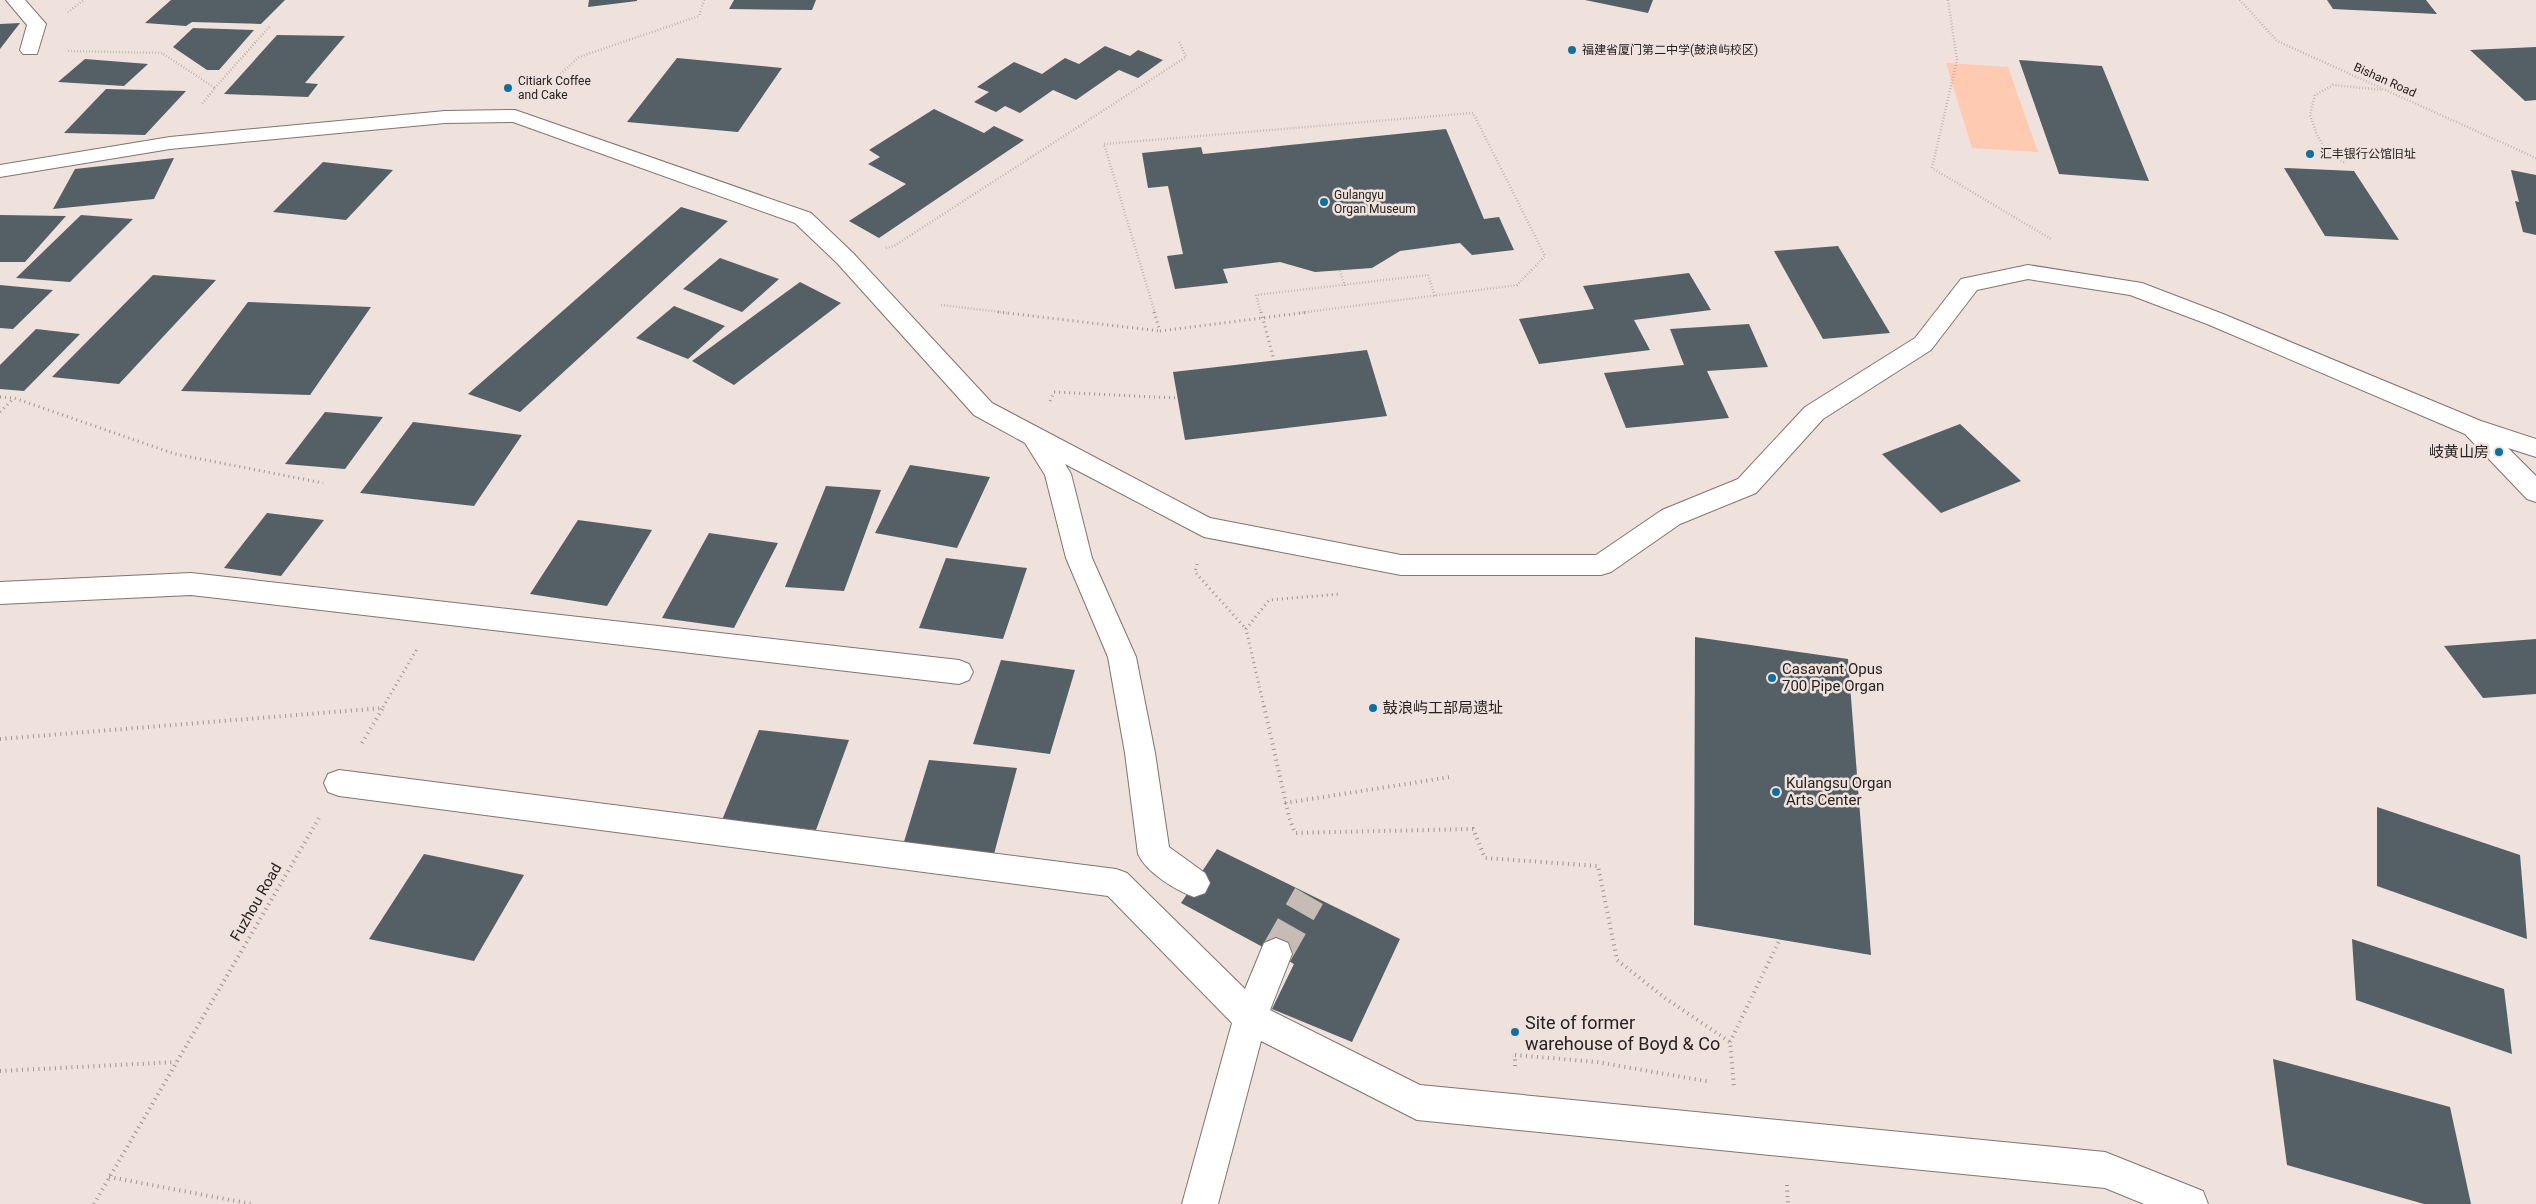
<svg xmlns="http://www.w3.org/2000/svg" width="2536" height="1204" font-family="Roboto,'Noto Sans SC',sans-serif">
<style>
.green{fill:#ffc9b2}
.building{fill:#555f66}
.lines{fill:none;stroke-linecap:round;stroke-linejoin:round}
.minor-tunnel{stroke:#c7bbb6;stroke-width:32;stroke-dasharray:32 16;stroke-linecap:butt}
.minor-casing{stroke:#807570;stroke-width:2}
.path-far2{stroke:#9f9591;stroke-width:2.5;stroke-dasharray:0.5 2.5;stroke-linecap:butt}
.path-far1{stroke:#9f9591;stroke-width:3;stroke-dasharray:1 4;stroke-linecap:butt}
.path{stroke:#9f9591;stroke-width:4;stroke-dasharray:1 4.5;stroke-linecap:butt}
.minor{fill:#fff;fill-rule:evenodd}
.poi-dot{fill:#116f9d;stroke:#efe1dc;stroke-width:2}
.labels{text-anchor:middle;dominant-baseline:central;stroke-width:5;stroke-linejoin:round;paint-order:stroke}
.far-poi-label{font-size:12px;fill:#262220;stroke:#efe1dc;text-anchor:start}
.far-street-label{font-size:12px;fill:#262220;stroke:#efe1dc}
.poi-label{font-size:15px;fill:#262220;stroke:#efe1dc;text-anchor:start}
.street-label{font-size:15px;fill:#262220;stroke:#efe1dc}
.near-poi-label{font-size:18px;fill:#262220;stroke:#efe1dc;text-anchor:start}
</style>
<rect width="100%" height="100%" fill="#efe1dc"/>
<!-- green -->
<path class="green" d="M1946,63L2008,67L2038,152L1972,148Z"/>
<!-- building -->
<path class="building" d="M171,0H285L261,24L192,22L186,26L145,23Z
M589,0H637V1L588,7Z
M734,0H816L812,10L729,9Z
M1585,0H1653L1648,13Z
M2327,0H2426L2437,14L2333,9Z
M20,23L0,49V24Z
M193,28L254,30L219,70H207L173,47Z
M277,35L345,36L305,83L318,84L308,97L224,94Z
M1105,46L1130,56L1138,50L1163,60L1138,78L1119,70L1076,100L1053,90L1020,113L1005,106L996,112L974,102L989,92L977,87L1014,62L1042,74L1065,58L1079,64Z
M2536,47V100L2525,101L2470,50Z
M677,58L782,68L738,132L627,122Z
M85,59L148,64L124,86L58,82Z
M2019,60L2102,66L2149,181L2059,174Z
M106,89L186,91L145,135L64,133Z
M934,109L984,133L994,126L1024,140L879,238L849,221L906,184L868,164L880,157L869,150Z
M1446,129L1484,219L1499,217L1514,250L1472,255L1460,243L1400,251L1372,268L1315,272L1280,262L1223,269L1228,283L1175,289L1167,256L1183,254L1168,186L1148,188L1142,153L1201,147L1203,154Z
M174,158L154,199L53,209L75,169Z
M323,162L393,170L346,220L273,212Z
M2284,168L2354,171L2399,240L2325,236Z
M2511,170L2536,175V235L2523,232L2515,201L2519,202Z
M681,207L728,221L520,412L468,394Z
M0,215L66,216L25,262H0Z
M81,215L133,219L70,282L16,278Z
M1838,246L1890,333L1823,339L1774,251Z
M720,258L779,279L742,312L683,289Z
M1689,273L1711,310L1634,320L1650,350L1539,364L1519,319L1594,309L1583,286Z
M153,275L216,280L119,384L52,377Z
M800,282L841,303L734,385L692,361Z
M0,285L53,290L13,329L0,328Z
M248,302L371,307L310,395L181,391Z
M674,306L725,326L688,359L636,338Z
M1749,324L1768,367L1707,371L1729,418L1626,428L1604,373L1684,365L1670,329Z
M36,329L80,334L24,391L0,389V365Z
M1367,350L1387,416L1185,440L1173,372Z
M325,412L383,417L345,469L285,464Z
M413,422L522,435L474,506L360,493Z
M1960,424L2021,481L1941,513L1882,454Z
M910,465L990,477L957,548L875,533Z
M826,486L881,490L844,591L785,587Z
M267,513L324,520L281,576L224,568Z
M578,520L652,530L607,606L530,594Z
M709,533L778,543L734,628L662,618Z
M946,558L1027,568L1003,639L919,628Z
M1695,637L1848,659L1871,955L1694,925Z
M2536,639V694L2483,698L2444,646Z
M1001,660L1075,670L1050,754L973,744Z
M759,730L849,740L816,830L722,820Z
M929,760L1017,768L994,854L903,845Z
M2377,807L2520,855L2527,939L2377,886Z
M1217,849L1400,939L1352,1042L1272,1009L1294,964L1181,903Z
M424,854L524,875L474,961L369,939Z
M2352,939L2504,989L2512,1054L2356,1000Z
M2273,1059L2450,1107L2471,1204H2424L2287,1165Z"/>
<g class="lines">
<!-- minor-tunnel -->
<path class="minor-tunnel" d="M1276,954L1309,896"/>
<defs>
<path id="minor" d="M6,0H25L46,24L37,54H23L20,50L27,25Z
M515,110L811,213L853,253L992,403L1210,518L1401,555H1596L1662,510L1738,479L1805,407L1915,338L1961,279L2028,265L2142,283L2223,314L2481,421L2536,439V457L2508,448L2536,476V502L2527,499L2465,434L2207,324L2130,295L2028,279L1977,290L1931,350L1823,419L1756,493L1680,524L1611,572L1601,575H1401L1204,537L1065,464L1071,474L1092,558L1136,657L1155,753L1169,847L1205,873L1210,883L1205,893L1194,897C1175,890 1147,873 1138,854L1125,753L1108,657L1066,558L1045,475L1025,443L974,415L837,263L795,223L513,122L445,123L170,149L0,177V165L170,137L445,111Z
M191,573L959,660L969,664L973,672L969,680L959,684L191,595L0,604V582Z
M339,770L1116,869L1127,873L1245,989L1264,943L1276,938L1288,943L1292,954L1270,1010L1420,1085L2105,1152L2203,1191L2208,1204H2144L2105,1188L1417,1120L1261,1041L1218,1204H1182L1232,1023L1108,896L339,796L328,792L324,783L328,774Z"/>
</defs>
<!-- minor casing -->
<use href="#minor" class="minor-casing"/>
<!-- path-far2 -->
<path class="path-far2" d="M1948,0L1957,60L1932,168L2051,239
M2240,0L2277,41L2536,158
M68,12L84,0
M68,51L162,53L215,88L202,104
M215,88L269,27
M543,90L579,57L699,16L704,0
M2344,162L2329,155L2317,135L2310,115L2315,95L2333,85L2383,90
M886,248L894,246L1186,57L1179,41
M1340,271L1345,286
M941,305L1009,313
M1155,313L1104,144L1473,113L1545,256L1517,285L1299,313
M1261,313L1256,295L1428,275L1435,296"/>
<!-- path-far1 -->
<path class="path-far1" d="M998,312L1160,331
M1154,312L1160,331
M1261,312L1274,360
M1160,331L1309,312
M0,397L14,398L175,454L323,483
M1050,401L1054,392L1177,398
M0,412L13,399
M1197,564L1195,572L1246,629
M383,707L417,649
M1264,707L1246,629L1269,600L1340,594"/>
<!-- path -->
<path class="path" d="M1264,706L1289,817L1295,833L1473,829L1485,858L1598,866L1617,960L1665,998L1730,1042L1734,1087
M0,739L383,708
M362,743L384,706
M1285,803L1450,777
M1730,1042L1780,939
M1515,1066V1055L1597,1062L1711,1082
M0,1071L176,1062
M109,1177L252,1204
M1787,1185L1788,1204
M94,1204L319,818"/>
<!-- minor -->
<use href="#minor" class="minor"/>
</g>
<!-- markers -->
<g class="poi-dot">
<circle cx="1572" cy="50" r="5"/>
<circle cx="508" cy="88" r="5"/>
<circle cx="2310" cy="154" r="5"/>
<circle cx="1324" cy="202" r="5"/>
<circle cx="2499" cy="452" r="5"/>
<circle cx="1772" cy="678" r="5"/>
<circle cx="1373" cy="708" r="5"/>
<circle cx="1776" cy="792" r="5"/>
<circle cx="1515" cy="1032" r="5"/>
</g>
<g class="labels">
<!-- far-poi labels -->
<g class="far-poi-label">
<text x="1582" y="50">福建省厦门第二中学(鼓浪屿校区)</text>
<text x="518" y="81">Citiark Coffee<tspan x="518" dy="14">and Cake</tspan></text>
<text x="2320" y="154">汇丰银行公馆旧址</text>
<text x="1334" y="195">Gulangyu<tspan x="1334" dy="14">Organ Museum</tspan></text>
</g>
<!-- far-street labels -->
<g class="far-street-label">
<text transform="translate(2385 80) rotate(24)">Bishan Road</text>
</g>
<!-- poi labels -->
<g class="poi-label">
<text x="2489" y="452" text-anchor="end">岐黄山房</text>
<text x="1782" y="669">Casavant Opus<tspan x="1782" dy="17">700 Pipe Organ</tspan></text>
<text x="1383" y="708">鼓浪屿工部局遗址</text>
<text x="1786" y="783">Kulangsu Organ<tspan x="1786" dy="17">Arts Center</tspan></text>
</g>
<!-- street labels -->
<g class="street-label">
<text transform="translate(256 902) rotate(-60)">Fuzhou Road</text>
</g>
<!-- near-poi labels -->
<g class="near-poi-label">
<text x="1525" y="1022">Site of former<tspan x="1525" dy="21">warehouse of Boyd &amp; Co</tspan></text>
</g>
</g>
</svg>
